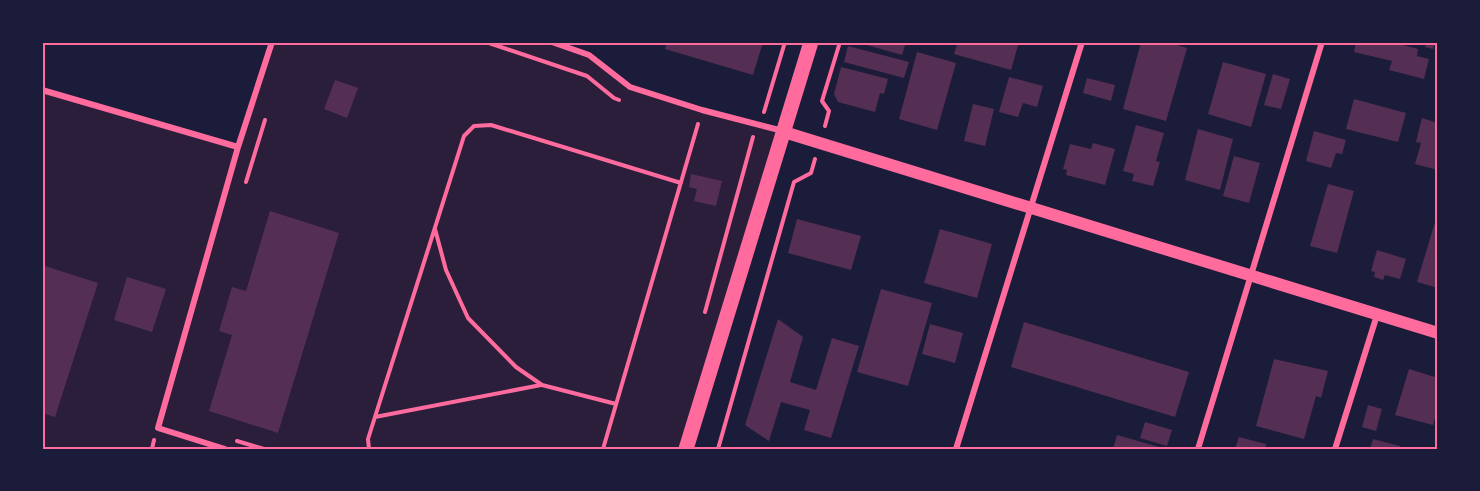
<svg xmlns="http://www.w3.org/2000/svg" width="1480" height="491" font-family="'Archivo Narrow',sans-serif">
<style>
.green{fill:#2a1e3b}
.building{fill:#542f53}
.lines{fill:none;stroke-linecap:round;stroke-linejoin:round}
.path{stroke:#ff6b9d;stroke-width:4}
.minor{stroke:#ff6b9d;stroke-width:6}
.secondary{stroke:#ff6b9d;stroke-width:12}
.primary{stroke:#ff6b9d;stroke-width:15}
.neatline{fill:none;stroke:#ff6b9d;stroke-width:2}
</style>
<rect width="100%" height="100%" fill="#1b1b3a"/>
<!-- green -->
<path class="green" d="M272,42H547L589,55L630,87L784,132L686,449H42V90L237,147Z"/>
<!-- building -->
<path class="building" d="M667,42H763L753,75L665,49Z
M856,42H906L902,55Z
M958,42H1019L1011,70L954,54Z
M1141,42H1167L1187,48L1166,121L1123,109Z
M1356,42H1392L1418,49L1417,56L1429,59L1424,79L1389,70L1392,61L1354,52Z
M1427,42H1435L1433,49L1425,47Z
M848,46L909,62L904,78L844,62Z
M917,52L956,63L937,130L899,119Z
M1223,62L1266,74L1251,127L1208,114Z
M841,67L888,79L884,94L880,93L875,112L838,102L834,94Z
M1273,74L1290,79L1281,109L1264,105Z
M1009,77L1043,86L1037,107L1023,103L1018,117L999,112Z
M1087,78L1115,85L1111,101L1083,93Z
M335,80L358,88L347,118L324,109Z
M1354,99L1406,113L1398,142L1346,129Z
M973,104L994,109L985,146L964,141Z
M1422,118L1438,123V170L1415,164L1421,143L1416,142Z
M1136,125L1164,133L1156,161L1160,162L1153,186L1132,181L1134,174L1123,171Z
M1198,129L1233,139L1220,190L1185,180Z
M1314,131L1346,140L1342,154L1336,153L1331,168L1306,161Z
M1093,143L1115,149L1105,185L1066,175L1067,170L1063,169L1070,144L1091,149Z
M1234,156L1260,163L1249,203L1223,196Z
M691,174L722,181L716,206L694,201L697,189L689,187Z
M1328,184L1354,191L1337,253L1310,246Z
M270,211L339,233L278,433L209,411L232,335L219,331L232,287L246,291Z
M797,219L861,236L851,270L788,253Z
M1435,222L1438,223V288L1417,282Z
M940,229L992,244L977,298L924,283Z
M1377,250L1406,259L1400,279L1385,275L1383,280L1374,277L1375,272L1371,271Z
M42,265L98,283L55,417L42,413Z
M127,277L166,289L152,332L114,320Z
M881,289L932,303L908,386L857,372Z
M778,319L803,337L790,382L816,390L832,338L859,346L831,438L804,430L810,410L781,402L769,441L745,425Z
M1024,322L1189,372L1175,417L1011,367Z
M930,324L963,333L955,363L922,354Z
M1274,359L1328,371L1321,398L1316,396L1304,439L1256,426Z
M1409,369L1438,378V407L1433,425L1395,415Z
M1368,405L1382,409L1376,431L1362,427Z
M1145,422L1172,430L1167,446L1140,438Z
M1117,435L1163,448V449H1113Z
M1239,437L1266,444L1265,449H1235Z
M1373,439L1400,446L1399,449H1370Z"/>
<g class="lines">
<!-- path -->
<path class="path" d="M486,42L587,76L614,98L619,100
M764,112L785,42
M825,126L829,111L822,101L840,42
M246,182L265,120
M435,229L446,270L468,318L516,367L542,385L616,404
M705,312L753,137
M375,417L541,385
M237,441L264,449
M152,449L154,440
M369,449L368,439L464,136L474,126L491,125L681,183
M603,449L698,124
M718,449L794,182L811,173L815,159"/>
<!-- minor -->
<path class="minor" d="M552,42L589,55L630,87L702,110L783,131
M42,90L238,147
M225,449L158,428L238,147L272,42
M956,449L1082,42
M1198,449L1322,42
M1335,449L1377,315"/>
<!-- secondary -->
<path class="secondary" d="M784,132L1438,333"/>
<!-- primary -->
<path class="primary" d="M686,449L811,42"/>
</g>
<!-- border -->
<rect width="1480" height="491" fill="none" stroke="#1b1b3a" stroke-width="87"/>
<rect x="44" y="44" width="1392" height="404" class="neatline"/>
</svg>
